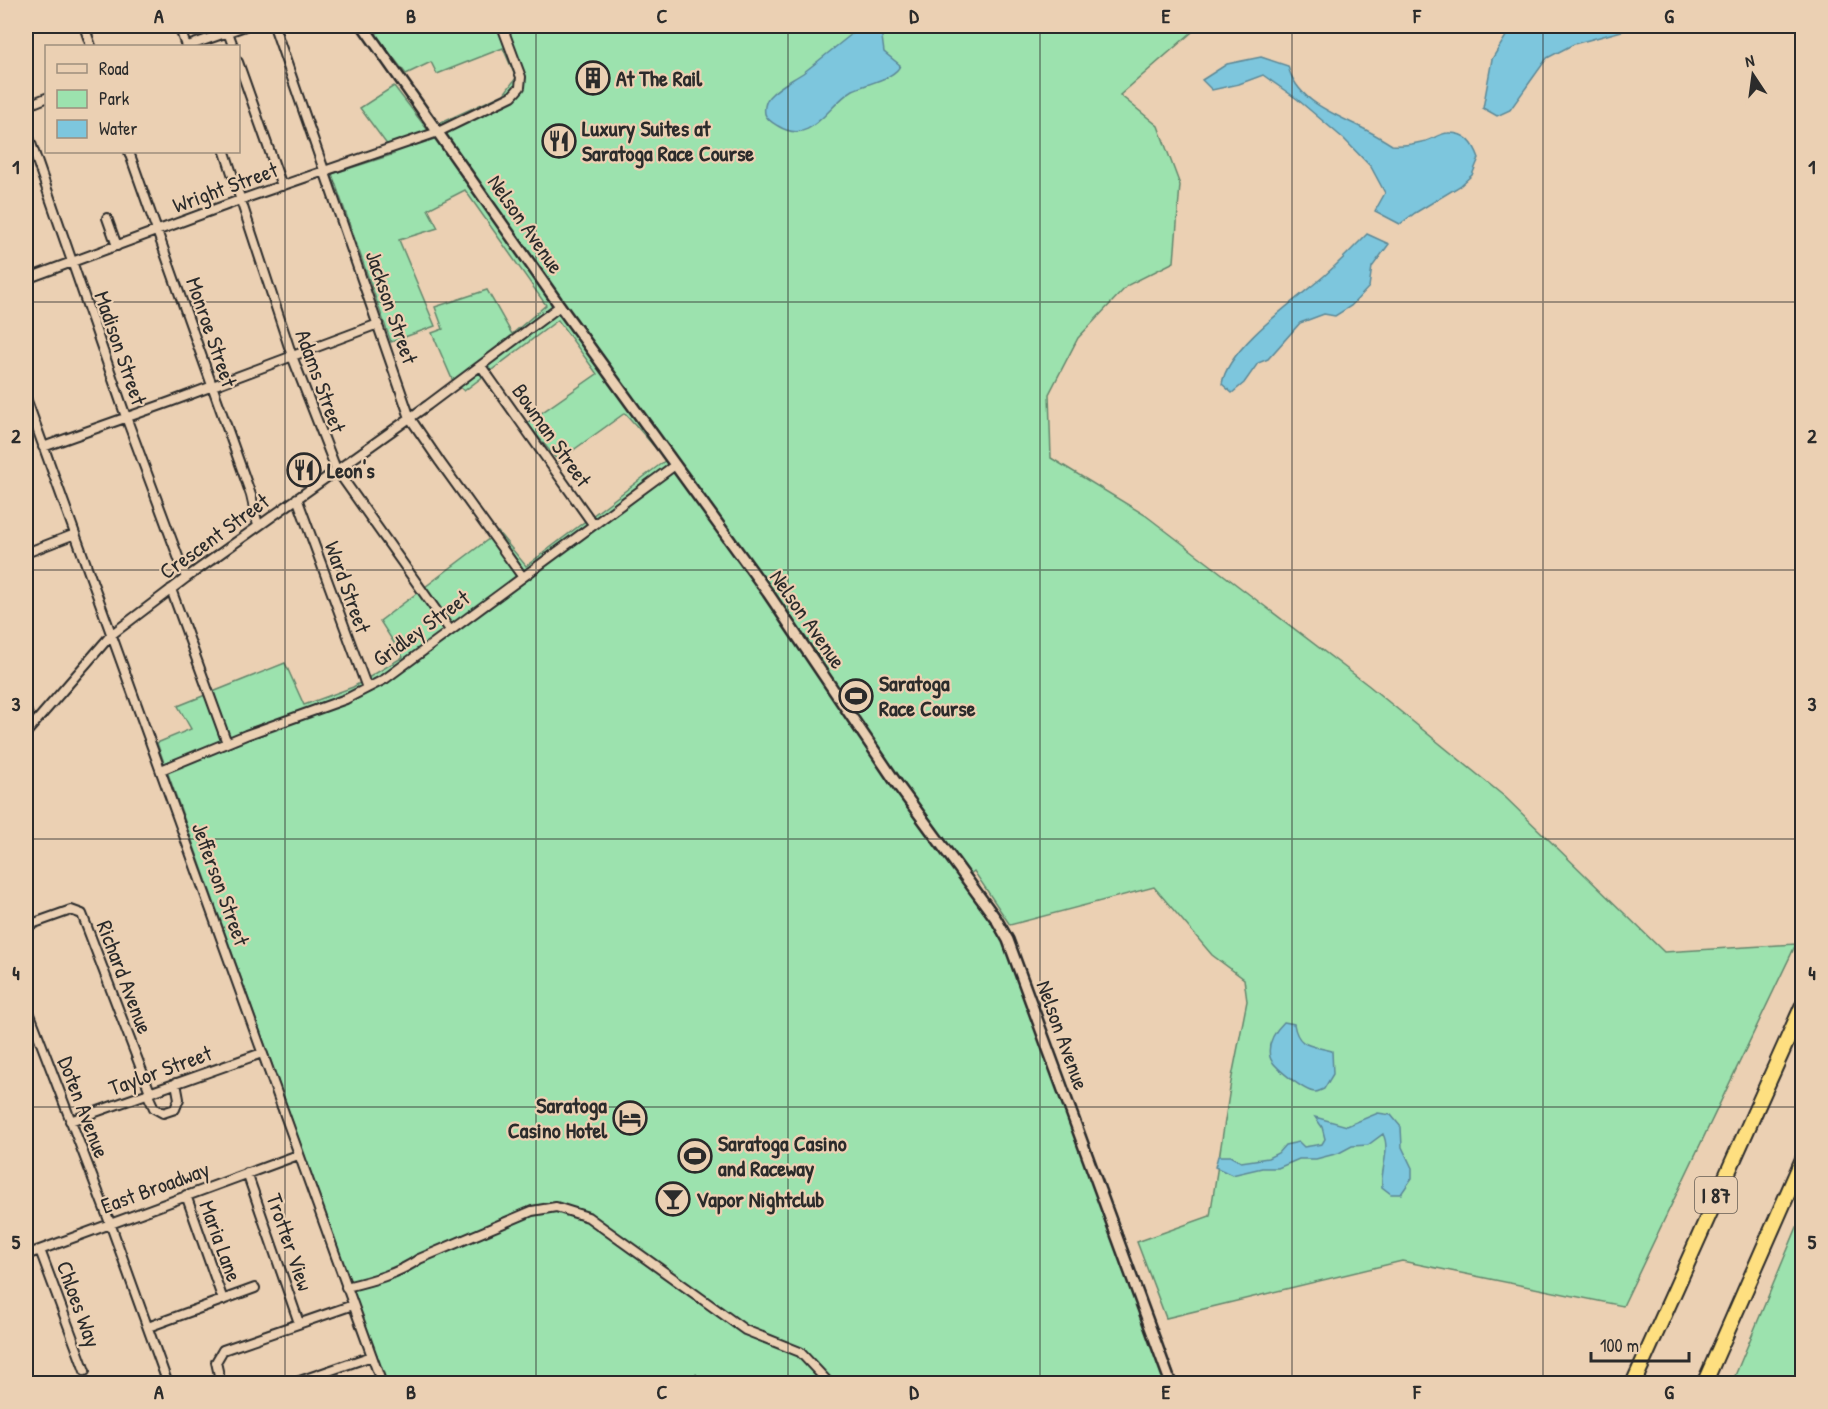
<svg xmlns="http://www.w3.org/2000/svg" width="1828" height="1409" font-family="'Patrick Hand',sans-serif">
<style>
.green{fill:#9ce2ae;stroke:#64866c;stroke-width:1.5}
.water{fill:#7dc6dd;stroke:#5c8896;stroke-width:1.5}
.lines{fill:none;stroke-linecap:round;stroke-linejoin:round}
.minor-casing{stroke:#2b2b2b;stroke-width:12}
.tertiary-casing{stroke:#2b2b2b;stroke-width:14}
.motorway-casing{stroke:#2b2b2b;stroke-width:18}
.minor{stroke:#ebd0b3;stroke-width:8}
.tertiary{stroke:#ebd0b3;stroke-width:9}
.motorway{stroke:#fedf80;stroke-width:14}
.grid{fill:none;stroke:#2b2b2b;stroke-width:1.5;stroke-opacity:0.55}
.labels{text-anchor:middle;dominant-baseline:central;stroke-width:4.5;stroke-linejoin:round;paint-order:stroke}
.shield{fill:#ebd0b3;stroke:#655c54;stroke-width:1.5}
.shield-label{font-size:21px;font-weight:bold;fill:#2b2b2b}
.poi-label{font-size:22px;font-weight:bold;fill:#2b2b2b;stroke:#ebd0b3;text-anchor:start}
.street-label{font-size:22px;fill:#2b2b2b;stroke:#ebd0b3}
.neatline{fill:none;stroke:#2b2b2b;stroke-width:2}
.grid-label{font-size:20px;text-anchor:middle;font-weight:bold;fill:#2b2b2b}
</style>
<rect width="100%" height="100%" fill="#ebd0b3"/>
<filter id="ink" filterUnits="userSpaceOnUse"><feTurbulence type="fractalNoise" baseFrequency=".0167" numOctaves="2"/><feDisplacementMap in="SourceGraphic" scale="12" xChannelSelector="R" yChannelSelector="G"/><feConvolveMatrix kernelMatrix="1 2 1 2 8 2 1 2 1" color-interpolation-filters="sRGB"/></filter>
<g filter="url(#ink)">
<!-- green -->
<path class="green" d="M390,26H1199L1120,95L1158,126L1180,185L1174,262L1128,285L1078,338L1049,394L1051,458L1145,515L1368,685L1505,797L1664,952L1796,944L1623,1306L1402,1261L1166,1318L1137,1242L1210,1216L1231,1082L1247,1001L1244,979L1212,955L1154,887L1010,925L974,871L965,878L1008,940L1170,1383H672L697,1374L668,1384L386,1383L157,743L191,729L178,706L285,663L304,705L353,687L403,657L380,621L498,532L526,566L666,460L625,413L558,461L527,423L597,374L558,320L464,391L452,379L432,333L443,329L435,307L487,290L512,334L546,305L465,190L428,209L438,228L399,240L435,326L391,342L332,174L394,154L360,108L394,86L427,129L504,94L516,78L503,48L437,74L431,62L406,74L375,34Z
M1802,1215V1383H1732Z"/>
<!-- water -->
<path class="water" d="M867,26H876L882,37L884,52L900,65C897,78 865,84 853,90C827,105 812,147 778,126C773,123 767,120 765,114C764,108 766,101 769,97C779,86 791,81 803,73C821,59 839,44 857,30Z
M1523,26H1640L1574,44L1547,58L1510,110L1497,116L1483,108L1492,59L1506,36Z
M1261,57L1288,66C1297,103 1338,115 1368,131C1376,135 1384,140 1392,145C1404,146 1414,144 1426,141C1433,139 1441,133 1448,133C1466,132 1474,144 1479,158L1472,175L1460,186L1415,213L1400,224L1375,211L1385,193L1371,167L1344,139L1297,99L1263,75L1239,84L1212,90L1202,80L1227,64Z
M1367,234L1389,244L1372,267L1369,287L1351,306L1335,316L1324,314L1300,323L1268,359L1258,363L1244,383L1232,393L1222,384C1227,348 1297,299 1324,276C1339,263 1353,248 1367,234Z
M1284,1022L1294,1024C1298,1048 1311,1045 1332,1051L1333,1074L1324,1089C1321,1090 1318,1092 1315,1092C1305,1092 1272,1066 1270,1057C1267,1044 1275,1031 1284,1022Z
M1378,1113L1391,1115L1401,1127L1402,1147L1412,1168V1178L1401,1194H1391L1382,1187C1380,1170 1391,1150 1383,1134L1368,1145L1352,1146L1339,1153L1316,1159H1299L1278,1168H1262L1232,1175L1215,1167L1218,1156H1231L1241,1162L1268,1158L1278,1153L1285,1145L1299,1142L1304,1147L1322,1144L1325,1139L1322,1127L1315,1117L1347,1126Z"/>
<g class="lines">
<defs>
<path id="minor" d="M84,26L91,46
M179,26L186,46
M274,26L410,418L440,462L522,576
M228,32L233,46
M188,46L245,26
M238,62L282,186
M26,106L46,98
M26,129L126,417L186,578
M129,152L251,495L258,526
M225,152L292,356L336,469L450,630
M107,218L117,246
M26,279L240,200L438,132L512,96L520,87L521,77L502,26
M481,366L593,524
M26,398L382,1384
M43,447L170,402L378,324
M297,498L367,688
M26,553L75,534
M171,589L227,743
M26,709L31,725
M26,733L111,635L186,578L428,405L560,306
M161,770L246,735L346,699L385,679L675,465
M26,926L71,910L82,914L150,1092
M26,1004L110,1223L168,1384
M147,1093L154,1108L163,1113L175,1109L179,1099L176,1083
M70,1121L262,1053
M247,1173L299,1323
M186,1195L223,1300
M40,1250L85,1371
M26,1255L298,1155
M346,1287C371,1281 398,1274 419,1259L532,1211L556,1207L588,1217L745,1330L800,1352L830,1384
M148,1327L255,1288
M221,1384L216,1362L223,1350L353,1305
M291,1384L372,1356"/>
<path id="tertiary" d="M363,26L560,306L768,593L897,784L996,919L1008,940L1171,1384"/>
<path id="motorway" d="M1633,1384L1802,1007
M1704,1384L1802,1161"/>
</defs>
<!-- minor casing -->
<use href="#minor" class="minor-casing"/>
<!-- tertiary casing -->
<use href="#tertiary" class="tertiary-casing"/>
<!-- motorway casing -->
<use href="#motorway" class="motorway-casing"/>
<!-- minor -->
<use href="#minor" class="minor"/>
<!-- tertiary -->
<use href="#tertiary" class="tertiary"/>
<!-- motorway -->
<use href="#motorway" class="motorway"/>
</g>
</g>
<!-- grid -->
<path class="grid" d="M285,26V1384M536,26V1384M788,26V1384M1040,26V1384M1292,26V1384M1543,26V1384M26,302H1802M26,570H1802M26,839H1802M26,1107H1802"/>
<!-- icons -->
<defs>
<symbol id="building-ring" viewBox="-11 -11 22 22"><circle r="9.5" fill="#ebd0b3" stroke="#2b2b2b" stroke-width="1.5"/><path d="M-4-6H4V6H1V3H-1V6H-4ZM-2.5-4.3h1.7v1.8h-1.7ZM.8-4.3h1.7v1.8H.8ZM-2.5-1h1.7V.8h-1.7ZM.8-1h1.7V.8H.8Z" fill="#2b2b2b"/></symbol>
<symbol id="restaurant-ring" viewBox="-11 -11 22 22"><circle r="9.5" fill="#ebd0b3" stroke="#2b2b2b" stroke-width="1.5"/><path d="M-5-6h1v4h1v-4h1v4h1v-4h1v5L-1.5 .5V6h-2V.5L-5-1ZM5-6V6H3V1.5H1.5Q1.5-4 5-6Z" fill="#2b2b2b"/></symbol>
<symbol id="stadium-ring" viewBox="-11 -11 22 22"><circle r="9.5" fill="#ebd0b3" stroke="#2b2b2b" stroke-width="1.5"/><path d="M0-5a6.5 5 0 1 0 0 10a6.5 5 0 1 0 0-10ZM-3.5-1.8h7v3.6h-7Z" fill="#2b2b2b"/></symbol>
<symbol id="hotel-ring" viewBox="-11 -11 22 22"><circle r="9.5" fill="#ebd0b3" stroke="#2b2b2b" stroke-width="1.5"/><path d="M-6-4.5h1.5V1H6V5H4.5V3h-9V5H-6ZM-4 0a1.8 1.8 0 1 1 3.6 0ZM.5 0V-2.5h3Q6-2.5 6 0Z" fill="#2b2b2b"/></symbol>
<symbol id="bar-ring" viewBox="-11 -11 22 22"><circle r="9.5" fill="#ebd0b3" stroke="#2b2b2b" stroke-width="1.5"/><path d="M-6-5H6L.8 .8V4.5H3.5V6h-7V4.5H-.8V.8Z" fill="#2b2b2b"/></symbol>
</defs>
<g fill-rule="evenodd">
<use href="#building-ring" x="574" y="59" width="38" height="38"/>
<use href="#restaurant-ring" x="540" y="122" width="38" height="38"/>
<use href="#restaurant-ring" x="285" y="451" width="38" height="38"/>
<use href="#stadium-ring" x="837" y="677" width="38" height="38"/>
<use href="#hotel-ring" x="611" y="1099" width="38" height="38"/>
<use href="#stadium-ring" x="676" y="1137" width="38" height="38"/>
<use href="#bar-ring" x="654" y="1180" width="38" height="38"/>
</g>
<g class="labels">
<!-- shield labels -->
<rect class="shield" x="1695" y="1177" width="42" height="36" rx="4.5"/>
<g class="shield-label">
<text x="1716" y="1195">I 87</text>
</g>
<!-- poi labels -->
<g class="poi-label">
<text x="616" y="78">At The Rail</text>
<text x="582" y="128">Luxury Suites at<tspan x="582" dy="25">Saratoga Race Course</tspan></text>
<text x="327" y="470">Leon's</text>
<text x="879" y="683">Saratoga<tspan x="879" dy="25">Race Course</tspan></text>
<text x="607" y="1105" text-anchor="end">Saratoga<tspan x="607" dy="25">Casino Hotel</tspan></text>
<text x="718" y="1143">Saratoga Casino<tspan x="718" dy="25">and Raceway</tspan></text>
<text x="696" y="1199">Vapor Nightclub</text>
</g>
<!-- street labels -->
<g class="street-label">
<text transform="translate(225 187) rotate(-20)">Wright Street</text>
<text transform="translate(526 224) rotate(55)">Nelson Avenue</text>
<text transform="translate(392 307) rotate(71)">Jackson Street</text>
<text transform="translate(212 332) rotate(71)">Monroe Street</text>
<text transform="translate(121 348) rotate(71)">Madison Street</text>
<text transform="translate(321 381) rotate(70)">Adams Street</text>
<text transform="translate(552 435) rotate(55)">Bowman Street</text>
<text transform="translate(214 536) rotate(-36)">Crescent Street</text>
<text transform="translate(348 587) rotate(70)">Ward Street</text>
<text transform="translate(808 619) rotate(55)">Nelson Avenue</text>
<text transform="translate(421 628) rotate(-36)">Gridley Street</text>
<text transform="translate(221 884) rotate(70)">Jefferson Street</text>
<text transform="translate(125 977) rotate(69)">Richard Avenue</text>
<text transform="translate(1063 1035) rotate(70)">Nelson Avenue</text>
<text transform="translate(160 1070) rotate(-20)">Taylor Street</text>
<text transform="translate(84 1107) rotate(69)">Doten Avenue</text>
<text transform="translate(155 1187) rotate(-20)">East Broadway</text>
<text transform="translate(221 1241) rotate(70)">Maria Lane</text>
<text transform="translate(290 1242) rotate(71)">Trotter View</text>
<text transform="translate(79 1304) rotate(70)">Chloes Way</text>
</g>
</g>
<!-- margin -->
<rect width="1828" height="1409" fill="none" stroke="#ebd0b3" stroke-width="66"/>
<!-- legend -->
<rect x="45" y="45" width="195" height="108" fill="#ebd0b3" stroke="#9e8e7d" stroke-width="1.5"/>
<rect x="57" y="64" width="30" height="9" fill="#ebd0b3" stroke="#9e8e7d" stroke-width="1.5"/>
<text x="99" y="75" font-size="18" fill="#2b2b2b">Road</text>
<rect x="57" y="90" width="30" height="18" fill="#9ce2ae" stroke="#9e8e7d" stroke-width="1.5"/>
<text x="99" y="105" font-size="18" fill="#2b2b2b">Park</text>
<rect x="57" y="120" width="30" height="18" fill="#7dc6dd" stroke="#9e8e7d" stroke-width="1.5"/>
<text x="99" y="135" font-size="18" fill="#2b2b2b">Water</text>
<!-- north arrow -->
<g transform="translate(1753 75) rotate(347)" stroke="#ebd0b3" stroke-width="4.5" paint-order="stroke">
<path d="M0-4.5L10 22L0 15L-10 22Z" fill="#2b2b2b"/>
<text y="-9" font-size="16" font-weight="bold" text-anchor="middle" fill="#2b2b2b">N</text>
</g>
<!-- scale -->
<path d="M1591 1352v9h98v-9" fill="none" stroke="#2b2b2b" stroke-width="3"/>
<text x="1600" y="1352" font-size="18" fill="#2b2b2b" stroke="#ebd0b3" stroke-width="4.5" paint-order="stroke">100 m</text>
<rect x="33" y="33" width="1762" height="1343" class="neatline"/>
<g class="grid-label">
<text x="159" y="23">A</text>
<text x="411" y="23">B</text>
<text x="662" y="23">C</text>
<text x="914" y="23">D</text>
<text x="1166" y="23">E</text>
<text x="1417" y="23">F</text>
<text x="1669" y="23">G</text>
<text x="16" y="174">1</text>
<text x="1812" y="174">1</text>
<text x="16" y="443">2</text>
<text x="1812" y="443">2</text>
<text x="16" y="711">3</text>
<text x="1812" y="711">3</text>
<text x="16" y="980">4</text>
<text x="1812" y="980">4</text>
<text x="16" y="1249">5</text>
<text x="1812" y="1249">5</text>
<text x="159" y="1399">A</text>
<text x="411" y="1399">B</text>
<text x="662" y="1399">C</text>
<text x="914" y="1399">D</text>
<text x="1166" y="1399">E</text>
<text x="1417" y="1399">F</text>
<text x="1669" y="1399">G</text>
</g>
</svg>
